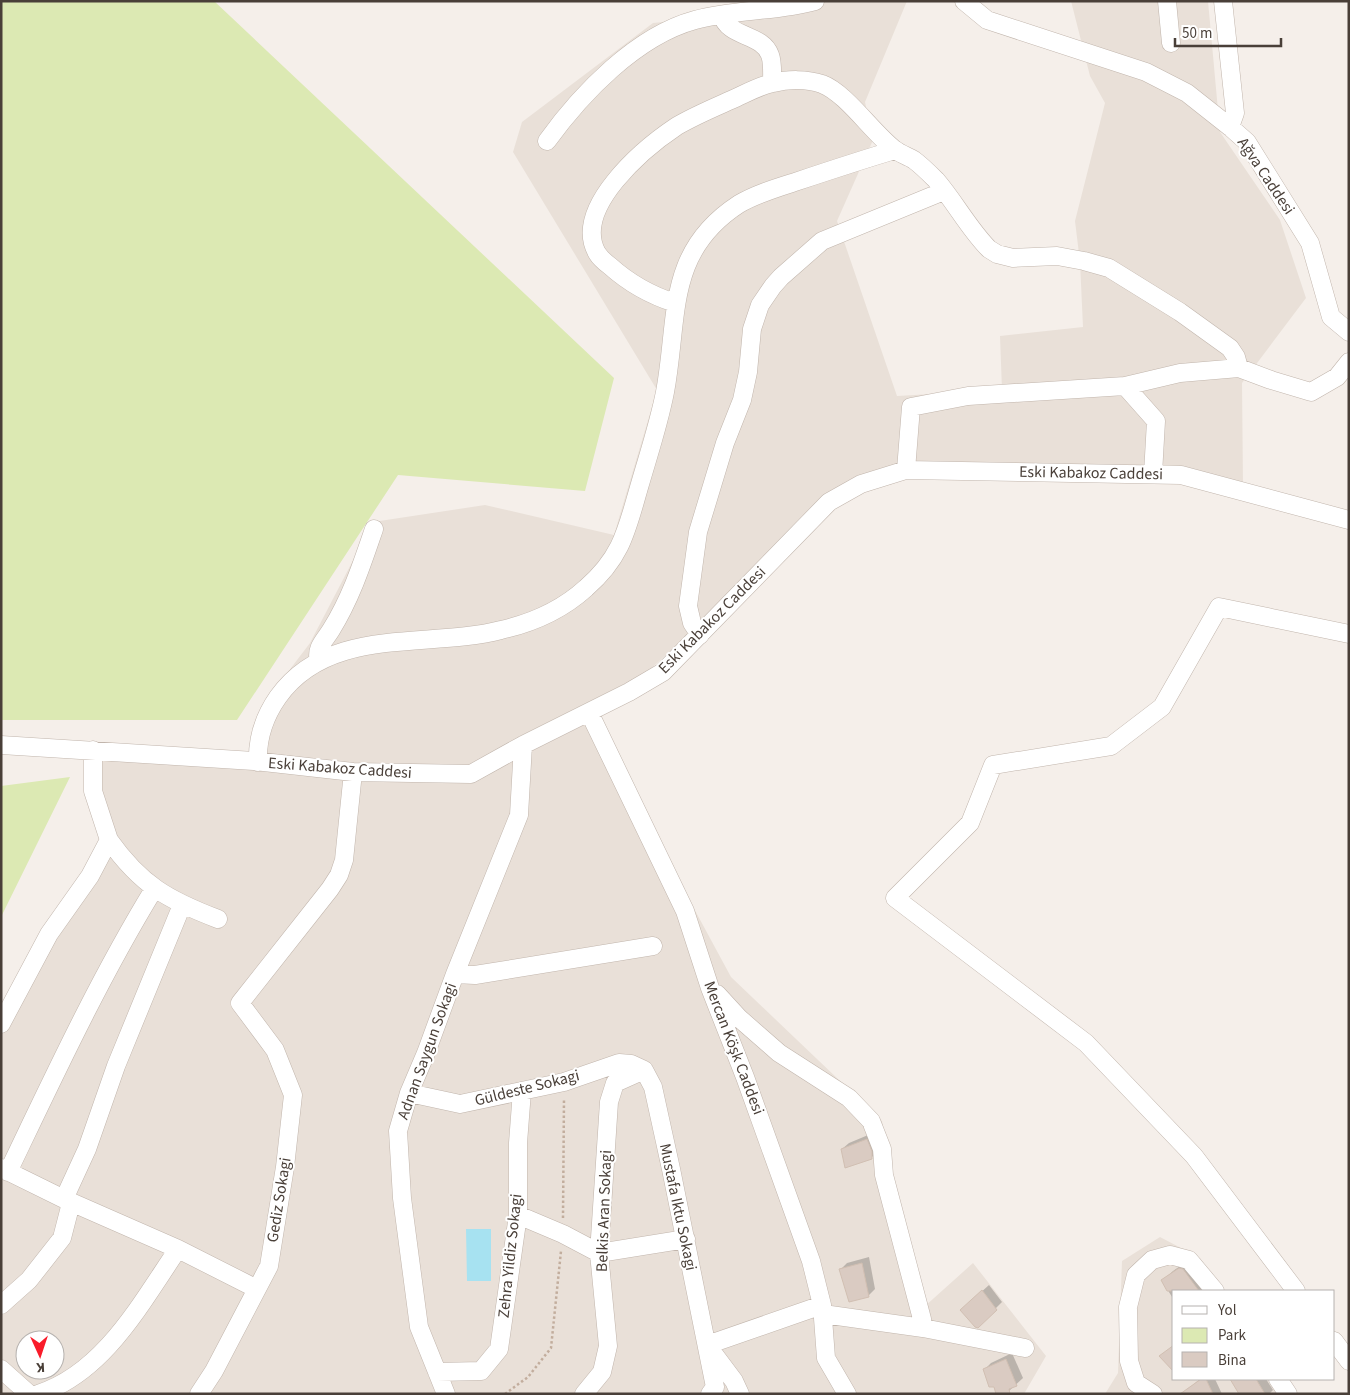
<svg xmlns="http://www.w3.org/2000/svg" width="1350" height="1395" font-family="'Source Sans 3',sans-serif">
<style>
.residential{fill:#e9e0d8;fill-rule:evenodd}
.green{fill:#dce9b3}
.water{fill:#a7e2f1}
.shadow{fill:#0003}
.building{fill:#dacbc2;stroke:#d1bfb2}
.lines{fill:none;stroke-linecap:round;stroke-linejoin:round}
.minor-casing{stroke:#c1b5ac;stroke-width:19}
.path{stroke:#c2ad9d;stroke-width:2.5;stroke-dasharray:2.5 2.5;stroke-linecap:butt}
.minor{stroke:#fff;stroke-width:18}
.labels{text-anchor:middle;dominant-baseline:central;stroke-width:4;stroke-linejoin:round;paint-order:stroke}
.street-label{font-size:16px;fill:#493f38;stroke:#fff}
</style>
<rect width="100%" height="100%" fill="#f5efea"/>
<!-- residential -->
<path class="residential" d="M809,1H907L865,102L873,140L837,221L897,396L1002,390L1000,336L1083,327L1080,262L1075,221L1105,103L1090,76L1071,1H1208L1220,132L1280,220L1306,298L1242,383L1243,486L904,467L834,497L608,709L591,718L731,977L882,1121L914,1316L973,1263L1046,1356L1024,1394H1V1026L105,837L96,749L248,762L262,706L310,643L373,522L485,505L614,535L657,390L513,152L522,122L653,23L794,9ZM25,1340H55V1370H25Z
M1160,1237L1200,1258L1223,1291H1174V1379H1282L1293,1394H1105L1118,1373L1122,1261Z"/>
<!-- green -->
<path class="green" d="M1,1H214L614,378L585,491L398,475L237,720H1Z
M70,777L1,917V786Z"/>
<!-- water -->
<path class="water" d="M466,1229H491V1281H467Z"/>
<!-- shadow -->
<path class="shadow" d="M873,1133L878,1151L871,1158L842,1149L849,1143Z
M869,1257L875,1289L868,1296L841,1269L847,1263Z
M1190,1259L1215,1291H1174V1300L1162,1281L1173,1271Z
M989,1285L1002,1302L977,1327L968,1304Z
M1012,1353L1023,1378L1009,1391L994,1385L984,1370L991,1363Z
M1200,1379H1215L1222,1394H1191L1188,1389Z
M1231,1379H1266L1273,1390L1269,1394H1241Z"/>
<!-- building -->
<path class="building" d="M867,1139L872,1151V1159L845,1168L841,1149Z
M862,1263L869,1297L849,1302L839,1269Z
M1179,1268L1183,1269L1199,1291H1167L1161,1280Z
M982,1290L997,1310L978,1328L975,1327L960,1310Z
M1174,1345V1372L1159,1356Z
M1006,1359L1017,1386L1009,1389L1010,1394H996L994,1387H989L983,1369Z
M1201,1379H1206L1213,1394H1180Z
M1230,1379H1256L1265,1394H1239Z"/>
<g class="lines">
<defs>
<path id="minor" d="M964,1L987,20L1146,72L1187,93L1230,127L1247,142L1310,243L1331,317L1349,332
M1167,1L1171,43
M1223,1L1235,113L1230,127
M722,15C728,38 762,33 770,55C773,63 772,74 772,83
M547,141C581,94 636,36 695,20C734,9 776,12 815,1
M675,303C650,295 630,284 610,266C606,263 600,258 597,253C572,208 644,148 677,126C694,116 713,108 731,100C745,94 758,86 773,83C788,79 807,79 822,84C846,93 872,132 894,149C900,154 908,156 914,160C922,166 929,173 936,180C955,202 969,229 989,249L997,254L1013,258L1057,256L1084,261L1109,268L1180,312L1230,348L1236,357L1239,368
M1125,386L1156,421L1153,474
M906,470L911,407L968,396L1125,386L1180,373L1239,368L1271,380L1311,392L1337,377L1349,362
M700,635L692,623L688,606L698,532L725,443L742,400L748,372L752,329L760,305L773,286L781,277L822,241L944,191
M319,661C315,648 325,640 331,630C351,598 362,564 374,529
M589,712L685,911L710,988L745,1077L811,1261L822,1305L826,1358L847,1394
M1,745L254,761L353,772L471,774L523,745L629,692L663,672L829,502L861,484L906,470L1181,475L1349,520
M258,762C257,737 264,717 278,697C329,625 428,649 501,630C532,623 563,609 586,588C623,556 627,528 640,484C649,453 659,423 665,392C679,317 665,252 739,204C756,194 776,188 795,182C828,171 861,160 895,150
M109,840C141,885 168,900 218,919
M455,974L475,975L653,946
M717,994L739,1018L779,1053L849,1098L871,1121L882,1149L884,1175L922,1319L923,1328L1025,1348
M1,1024L49,934L90,876L109,840L93,791V750
M644,1070L653,1087L671,1169L715,1387L710,1394
M409,1093L460,1104L564,1082L619,1063L631,1064L644,1070
M1,1168L64,1199L178,1249L257,1289
M8,1172C54,1076 99,979 154,889
M64,1199L87,1149L116,1066L182,905
M518,1215L563,1234L599,1253L686,1239
M1296,1291L1194,1156L1086,1043L895,898L970,823L993,765L1111,746L1162,707L1219,607L1349,634
M1,1305L29,1280L62,1238L71,1203
M823,1314L923,1328
M1334,1341L1349,1361
M1,1369L29,1394
M437,1372L481,1371L499,1349L518,1215V1143L522,1091
M1278,1379L1288,1394
M38,1394C104,1373 141,1303 178,1249
M199,1394L214,1371L269,1266L285,1167L293,1095L275,1050L240,1003L330,889L339,875L344,860L353,772
M446,1394L419,1327L402,1198L398,1131L409,1093L426,1053L455,974L519,815L523,745
M584,1394L602,1372L608,1346L599,1253L609,1102L615,1083L644,1070
M740,1394L734,1381L707,1345L822,1305
M1153,1394L1136,1383L1129,1361L1128,1307L1136,1275L1152,1260L1170,1255L1189,1260L1215,1291"/>
</defs>
<!-- minor casing -->
<use href="#minor" class="minor-casing"/>
<!-- path -->
<path class="path" d="M563,1218L564,1098
M505,1394L528,1377L551,1348L561,1251"/>
<!-- minor -->
<use href="#minor" class="minor"/>
</g>
<g class="labels">
<!-- street labels -->
<g class="street-label">
<text transform="translate(1266 176) rotate(56)">Ağva Caddesi</text>
<text transform="translate(1091 473) rotate(1)">Eski Kabakoz Caddesi</text>
<text transform="translate(712 620) rotate(-45)">Eski Kabakoz Caddesi</text>
<text transform="translate(340 768) rotate(4)">Eski Kabakoz Caddesi</text>
<text transform="translate(734 1048) rotate(69)">Mercan Köşk Caddesi</text>
<text transform="translate(427 1051) rotate(-70)">Adnan Saygun Sokagi</text>
<text transform="translate(527 1088) rotate(-14)">Güldeste Sokagi</text>
<text transform="translate(279 1200) rotate(-81)">Gediz Sokagi</text>
<text transform="translate(678 1207) rotate(78)">Mustafa Iktu Sokagi</text>
<text transform="translate(604 1211) rotate(-88)">Belkis Aran Sokagi</text>
<text transform="translate(510 1256) rotate(-84)">Zehra Yildiz Sokagi</text>
</g>
</g>
<!-- border -->
<rect width="1350" height="1395" fill="none" stroke="#493f38" stroke-width="5"/>
<!-- legend -->
<rect x="1172" y="1290" width="162" height="90" fill="#ffffff" stroke="#b6b2af"/>
<rect x="1182" y="1306" width="25" height="8" fill="#ffffff" stroke="#b6b2af"/>
<text x="1218" y="1315" font-size="15" fill="#493f38">Yol</text>
<rect x="1182" y="1328" width="25" height="15" fill="#dce9b3" stroke="#b6b2af"/>
<text x="1218" y="1340" font-size="15" fill="#493f38">Park</text>
<rect x="1182" y="1352" width="25" height="15" fill="#dacbc2" stroke="#b6b2af"/>
<text x="1218" y="1365" font-size="15" fill="#493f38">Bina</text>
<!-- north arrow -->
<g transform="translate(40 1355) rotate(177)"><circle r="24" fill="#ffffff" stroke="#b6b2af"/>
<path d="M0-4L9 19L0 12L-9 19Z" fill="#f91c2a"/>
<text y="-8" font-size="14" font-weight="bold" text-anchor="middle" fill="#493f38">K</text>
</g>
<!-- scale -->
<path d="M1175 38v8h106v-8" fill="none" stroke="#493f38" stroke-width="2.5"/>
<text x="1182" y="38" font-size="15" fill="#493f38" stroke="#ffffff" stroke-width="4" paint-order="stroke">50 m</text>
</svg>
